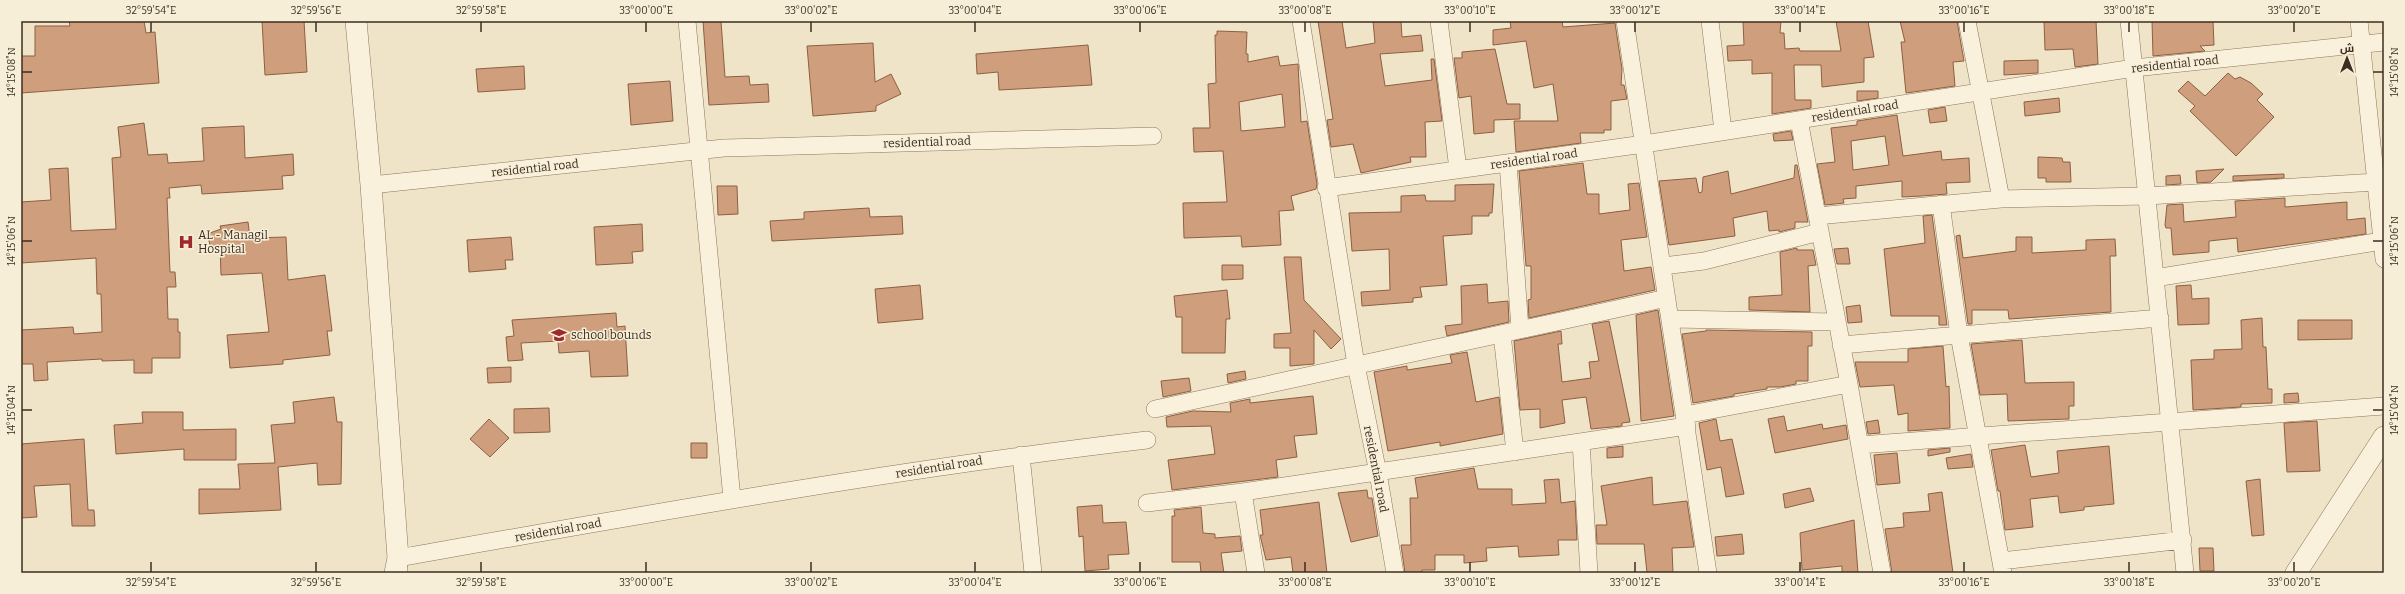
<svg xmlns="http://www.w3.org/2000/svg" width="2405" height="594" font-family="Bitter,Cairo,serif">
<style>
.building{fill:#cf9f7d;stroke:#8d5f41;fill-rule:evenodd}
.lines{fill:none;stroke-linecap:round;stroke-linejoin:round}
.minor-casing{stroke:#8d765c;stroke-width:18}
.tertiary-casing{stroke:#8d765c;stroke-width:22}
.minor{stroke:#faf1dc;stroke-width:17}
.tertiary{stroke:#faf1dc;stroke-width:21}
.ticks{fill:none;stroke:#3d2e20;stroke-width:1.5}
.labels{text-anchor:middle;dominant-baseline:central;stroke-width:3;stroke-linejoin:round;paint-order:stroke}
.street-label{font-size:12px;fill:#3d2e20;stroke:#f7eed8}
.poi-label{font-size:12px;fill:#3d2e20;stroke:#f7eed8;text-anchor:start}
.neatline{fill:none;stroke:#3d2e20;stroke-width:1.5}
.ticks-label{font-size:10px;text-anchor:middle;fill:#3d2e20}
</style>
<rect width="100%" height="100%" fill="#f0e4c8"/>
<!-- building -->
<path class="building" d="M69,21H144L146,33L155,32L159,83L21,93V56H35V26H70Z
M262,21H304L307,72L265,75Z
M703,21H721L725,77L749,76L750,85L768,84L769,102L709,105Z
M1318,21H1342L1346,48L1375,43L1373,21H1401L1402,37L1421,35L1423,51L1380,54L1385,86L1432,80L1431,59H1434L1442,121L1425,122L1426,157H1410L1411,162L1361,173L1353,144L1331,147L1327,120L1333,119Z
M1510,21H1562L1563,27L1615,23L1622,69L1621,85H1624L1627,99L1611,101V130H1604V133H1580L1581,143L1516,152L1514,121H1558L1553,84L1534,88L1526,41L1493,45V30L1511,28Z
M1743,21H1781L1780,33H1784L1785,49L1799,48L1800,51H1841L1836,21H1868L1874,57L1864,58V82L1822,87L1821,65H1794L1795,100H1811V108L1772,114V73L1752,74V60L1728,61L1727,46L1744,45Z
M1900,21H1957L1964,61L1953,62L1955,86L1906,93L1901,42H1905Z
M2044,21H2096L2098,64L2075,67L2073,49L2045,50Z
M2152,21H2213L2214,45L2200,46L2205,51L2153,56Z
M1217,31L1247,32L1246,54H1248V62L1278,56L1280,66L1298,64L1301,122L1307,121L1317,184L1316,189L1291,196L1294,210L1279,211L1281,245L1242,247L1241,236L1184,238L1183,203L1227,202L1223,151L1194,152L1193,128H1210L1208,84L1216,83L1215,35H1217ZM1282,94L1285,127L1241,131L1239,102Z
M873,43L875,82L891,74L901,94L876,106V111L813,116L807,46Z
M1088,45L1092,85L999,90L998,72L977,74L976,54Z
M1495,49L1507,104H1520V119L1494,120V132L1474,134L1471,96L1459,98L1454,58H1462V52Z
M2038,60V73L2004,75V61Z
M524,66L525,89L478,92L476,69Z
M2228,73L2235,79L2240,77L2251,83L2263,94L2257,100L2274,117L2236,156L2190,111L2195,106L2178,91L2188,81L2205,96Z
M670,81L673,121L631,125L628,84Z
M1857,91H1878V98L1857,101Z
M2059,98L2060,112L2025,116L2024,102Z
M1945,107L1947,121L1930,123L1928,110Z
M1897,115L1903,156L1941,151L1942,160L1969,158L1970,182L1946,183L1947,194L1921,196L1902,197V181L1856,186V198L1843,199L1844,203L1825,205L1817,164L1835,162L1831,128L1857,125V121ZM1885,136L1889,165L1853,170L1851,141Z
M144,123L148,155L167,154L168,163L204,161L202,128L244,126L245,158L293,154L294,175L282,176L283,189L202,194L201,185L169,188L170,198H167L170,272H175L176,287H167L168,319H178V332H180V358H152V373H134V360L102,361V359L47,362L48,380L34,381L33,364H21V330L73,327L74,334L102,332L101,294H97L96,258L21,263V202L51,200L49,169L68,168L71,231L116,229L112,158L121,157L118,127Z
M1791,131L1793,140L1774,141L1773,134Z
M2038,157L2062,158L2063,162H2070L2071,182H2046V178H2038Z
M1583,163L1587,194H1599V214L1630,210L1628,184L1639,183L1647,237L1621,240L1624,271L1651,267L1655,290L1529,318L1528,300L1531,299V266H1526L1519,171Z
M1795,165H1797L1808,222H1795V228L1779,232V230L1769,231L1767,211L1733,218L1735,236L1669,245L1659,181L1696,178L1699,193L1702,192L1703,177L1728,171L1731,194L1794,178Z
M2224,169L2211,182L2197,183L2196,171Z
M2284,174V178L2233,181V176Z
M2180,175L2181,184L2166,185V176Z
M1494,184L1492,213H1489V216H1472V234L1443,236L1447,285L1420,287L1422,297L1413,298V302L1362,306L1361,292L1390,290L1389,249L1352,251L1349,213L1401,212V196L1425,195L1426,201H1455V185Z
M717,186H737L738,214L718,215Z
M2285,198V207L2347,202V220L2365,218L2366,234L2238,252L2237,238L2209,241V252L2173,255L2171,228H2166L2165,225L2167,205L2183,204L2184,222L2236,217L2235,201Z
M869,208L870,217L902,216L903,234L772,241L770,221L804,219V212Z
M1932,215L1947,325H1939V316H1891L1884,249L1925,243L1923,216Z
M248,222L250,238L286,237L288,280L325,275L332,331H327L330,355L283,360V364L230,368L227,335L269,332L262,273L221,275L220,245L211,248L207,234L221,229L220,226Z
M642,224L643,251L632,252L633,263L596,265L594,227Z
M1960,235L1963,258L2016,251V237H2032V253L2086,250V240L2115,239L2116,256H2110L2111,312L2009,319L2008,310H1972V324H1968L1956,236Z
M511,237L513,260H505L506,269L469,272L467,240Z
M1797,248V250H1813L1816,265L1808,266L1810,312L1749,310V297L1782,295L1780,252Z
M1848,248L1850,264H1837L1834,249Z
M1284,257H1301L1304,300L1341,339L1331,349L1314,330V364L1290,366V348H1274V334L1291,333Z
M1222,265H1243V279L1222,280Z
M1487,284L1488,303L1508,301L1509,322L1447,336L1445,326L1462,324L1461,286Z
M920,285L923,319L878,323L875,289Z
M2191,285L2192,299L2209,298V324L2178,325L2176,286Z
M1227,290L1230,319H1226L1225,353H1182V317H1176L1174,296Z
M1860,305L1862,322L1848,323L1846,307Z
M1658,310L1674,416L1641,421L1636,315Z
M616,313L617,327L625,326L628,376L591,377L589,351L559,353L558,341L521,343L523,360L508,361L506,337L514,336L512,320Z
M2262,318L2263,347H2266L2268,389H2272V403L2241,404V407L2193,410L2191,360L2214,359V350L2242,349L2241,320Z
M2298,320H2352V339L2298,340Z
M1609,321L1630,422L1622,423V426L1591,429L1586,397L1562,400L1565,423L1540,428V409L1520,410L1514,341L1561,331L1562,344H1558L1562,382L1591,378L1589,362L1599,361L1592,324Z
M1706,330L1812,332V346H1808V381H1796V384L1780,387H1767V389L1734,394V396L1693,403L1682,334L1706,331Z
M2022,340L2025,383L2074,382V406H2069V419L2008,421L2007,394L1980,395L1971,344Z
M1943,346L1946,387L1949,386L1950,428L1908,431V413L1898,415L1894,385L1860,387L1855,362H1908V349Z
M1467,352L1476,402L1499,397L1503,434L1440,446V442L1388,451L1374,372L1407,366V370L1452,363L1450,355Z
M511,367V382L488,383L487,368Z
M1245,371L1246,379L1228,383L1227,374Z
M1189,378L1191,391L1163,397L1161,381Z
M2298,393L2299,402L2284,403V394Z
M1313,396L1317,434L1294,436L1297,457L1276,460L1278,477L1172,490L1168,460L1215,454L1211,426L1167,427L1166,417L1193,411L1231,412L1230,403L1250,399V403Z
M334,397L337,422H342L341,484L318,485L317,463L278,467L281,510L199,514V489H240L238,464L275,463L271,425L295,423L293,402Z
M549,408L550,432L514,433V409Z
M142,412H183V430L236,429V460H184V449L116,454L114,425L143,423Z
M1784,416L1787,431L1822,424L1823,429L1846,425L1848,439L1775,453L1768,419Z
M489,419L509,438L490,457L470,439Z
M1716,419L1720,441L1732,439L1744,494L1726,497L1721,467L1707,470L1699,423Z
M1878,420L1880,433L1868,434L1866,422Z
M2317,421L2320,471L2287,472L2284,423Z
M84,439L88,510H94L95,526H72L70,484L34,486L37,517L21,518V444Z
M691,443H707V458H691Z
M2025,445L2031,477L2059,473L2057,451L2109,446L2114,504L2084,507V510L2060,513L2058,496L2030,499L2033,527L2005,530L2000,491H1998L1991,450Z
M1623,446V457L1607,458V448Z
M1950,448V452L1928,456V450Z
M1897,453L1900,483L1877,485L1874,455Z
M1971,454L1973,467L1948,469L1946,458Z
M1474,468L1478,489H1512V505L1546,503L1544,480L1559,479L1561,503L1575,501L1577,540H1558L1559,555L1519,557L1518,546L1486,548L1487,561L1464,563V555H1435V570H1422V573H1405L1401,545H1411L1410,498H1418L1415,478Z
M1652,477L1653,505L1687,501L1694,547L1672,548L1673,573H1647L1644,544H1597L1596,525H1607L1601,486Z
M2260,479L2264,535L2252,536L2246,481Z
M1810,488L1814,501L1785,508L1783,494Z
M1367,490L1368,498H1372L1378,536L1351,542L1338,493Z
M1942,492L1953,573H1892L1885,529L1904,527L1903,513L1930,511L1928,494Z
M1319,502L1327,573H1293L1291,557L1266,560L1260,535H1263L1260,510Z
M1102,505L1103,523L1126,522L1129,554L1108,555L1109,569L1085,571L1083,536L1079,537L1077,507Z
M1201,507L1203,533L1215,534V538L1240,536L1242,551L1221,553L1224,573H1201L1200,562H1172V516H1175L1174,510Z
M1854,520L1858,573H1842V566L1802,570L1800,533Z
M1742,534L1744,554L1717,556L1715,537Z
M2199,548H2213L2214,571H2200Z"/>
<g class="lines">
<defs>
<path id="minor" d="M687,21L732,499
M1301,21L1356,365L1378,473L1395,573
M1439,21L1458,169
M1625,21L1708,573
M1710,21L1723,131
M1967,21L2001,199
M2129,21L2185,573
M2359,21L2384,259
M1799,120L1849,384L1882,573
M1508,163L1520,329
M371,185L724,148L1153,136
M1326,188L1644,144L2134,68L2384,42
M1941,204L1959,335L2003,573
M1817,216L2001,199L2147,196L2376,182
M1663,266L1704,261L1820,232
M2155,278L2382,241
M1671,319L1837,322
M1502,334L1515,452
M1841,345L2160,318
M1155,409L1667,298
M1685,415L1849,384
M1581,442L1589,573
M1860,445L2384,406
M1021,455L1033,573
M1243,492L1256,573
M1147,503L1243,492L1687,426
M2001,561L2183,540
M399,571L398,558C647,514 896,469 1147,440"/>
<path id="tertiary" d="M356,21L371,185L398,558L395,573
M2296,573L2384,437"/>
</defs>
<!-- minor casing -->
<use href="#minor" class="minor-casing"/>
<!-- tertiary casing -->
<use href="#tertiary" class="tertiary-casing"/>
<!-- minor -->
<use href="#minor" class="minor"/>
<!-- tertiary -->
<use href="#tertiary" class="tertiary"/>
</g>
<!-- ticks -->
<path class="ticks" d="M151,22V32M316,22V32M481,22V32M646,22V32M811,22V32M975,22V32M1140,22V32M1305,22V32M1470,22V32M1635,22V32M1800,22V32M1964,22V32M2129,22V32M2294,22V32M22,72H32M2373,72H2383M22,241H32M2373,241H2383M22,410H32M2373,410H2383M151,562V572M316,562V572M481,562V572M646,562V572M811,562V572M975,562V572M1140,562V572M1305,562V572M1470,562V572M1635,562V572M1800,562V572M1964,562V572M2129,562V572M2294,562V572"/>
<!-- icons -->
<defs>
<symbol id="hospital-bare" viewBox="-9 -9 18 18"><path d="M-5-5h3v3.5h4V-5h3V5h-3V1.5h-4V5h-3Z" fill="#9e2a2b" stroke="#f7eed8" stroke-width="2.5" paint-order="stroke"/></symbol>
<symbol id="school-bare" viewBox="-9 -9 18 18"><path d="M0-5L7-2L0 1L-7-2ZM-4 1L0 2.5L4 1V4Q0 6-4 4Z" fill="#9e2a2b" stroke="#f7eed8" stroke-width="2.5" paint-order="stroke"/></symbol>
</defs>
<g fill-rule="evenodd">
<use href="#hospital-bare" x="175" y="231" width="22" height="22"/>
<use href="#school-bare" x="548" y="324" width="22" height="22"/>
</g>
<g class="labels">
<!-- street labels -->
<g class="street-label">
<text transform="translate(2175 64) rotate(-6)">residential road</text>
<text transform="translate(1855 111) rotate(-9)">residential road</text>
<text transform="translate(927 142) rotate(-2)">residential road</text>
<text transform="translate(1534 159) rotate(-8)">residential road</text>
<text transform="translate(535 168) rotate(-6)">residential road</text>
<text transform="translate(939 467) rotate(-9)">residential road</text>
<text transform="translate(1376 469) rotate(79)">residential road</text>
<text transform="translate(558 530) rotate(-10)">residential road</text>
</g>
<!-- poi labels -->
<g class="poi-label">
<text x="198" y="235">AL - Managil<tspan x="198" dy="14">Hospital</tspan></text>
<text x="571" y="335">school bounds</text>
</g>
</g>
<!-- border -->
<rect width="2405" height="594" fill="none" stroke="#f7eed8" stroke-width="44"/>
<!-- north arrow -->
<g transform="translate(2347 58)" stroke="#f7eed8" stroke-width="3" paint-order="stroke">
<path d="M0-3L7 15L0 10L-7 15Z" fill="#3d2e20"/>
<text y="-6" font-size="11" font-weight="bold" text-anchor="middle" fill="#3d2e20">ش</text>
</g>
<rect x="22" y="22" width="2361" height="550" class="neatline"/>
<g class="ticks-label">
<text x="151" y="14">32°59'54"E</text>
<text x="316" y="14">32°59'56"E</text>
<text x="481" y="14">32°59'58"E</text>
<text x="646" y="14">33°00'00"E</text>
<text x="811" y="14">33°00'02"E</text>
<text x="975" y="14">33°00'04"E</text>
<text x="1140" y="14">33°00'06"E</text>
<text x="1305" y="14">33°00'08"E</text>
<text x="1470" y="14">33°00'10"E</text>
<text x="1635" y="14">33°00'12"E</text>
<text x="1800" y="14">33°00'14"E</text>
<text x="1964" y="14">33°00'16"E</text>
<text x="2129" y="14">33°00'18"E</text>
<text x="2294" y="14">33°00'20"E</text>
<text transform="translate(11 72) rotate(-90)" y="4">14°15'08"N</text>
<text transform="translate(2394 72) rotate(-90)" y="4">14°15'08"N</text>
<text transform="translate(11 241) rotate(-90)" y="4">14°15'06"N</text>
<text transform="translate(2394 241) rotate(-90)" y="4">14°15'06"N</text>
<text transform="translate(11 410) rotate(-90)" y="4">14°15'04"N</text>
<text transform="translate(2394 410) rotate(-90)" y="4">14°15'04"N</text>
<text x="151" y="586">32°59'54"E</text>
<text x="316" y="586">32°59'56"E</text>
<text x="481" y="586">32°59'58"E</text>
<text x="646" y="586">33°00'00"E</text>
<text x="811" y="586">33°00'02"E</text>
<text x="975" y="586">33°00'04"E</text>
<text x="1140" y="586">33°00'06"E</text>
<text x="1305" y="586">33°00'08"E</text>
<text x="1470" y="586">33°00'10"E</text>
<text x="1635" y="586">33°00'12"E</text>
<text x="1800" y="586">33°00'14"E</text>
<text x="1964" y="586">33°00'16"E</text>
<text x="2129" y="586">33°00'18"E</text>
<text x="2294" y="586">33°00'20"E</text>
</g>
</svg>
